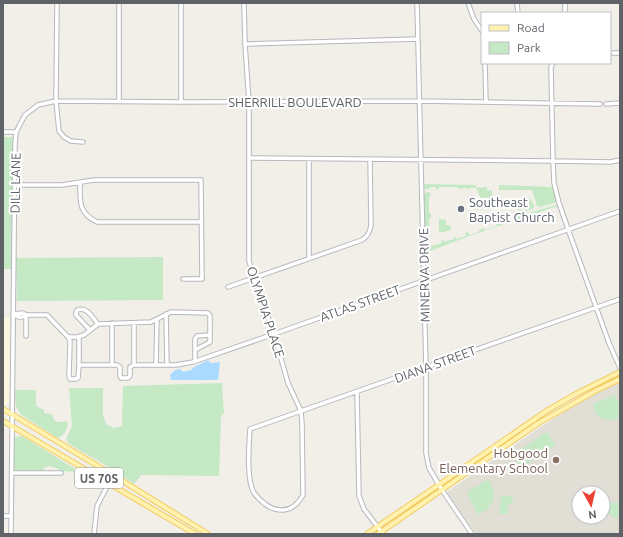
<svg xmlns="http://www.w3.org/2000/svg" width="623" height="537" font-family="Ubuntu,sans-serif">
<style>
.commercial{fill:#fef7e0}
.education{fill:#e1ded6;fill-rule:evenodd}
.green{fill:#c5e8c5}
.water{fill:#aadaff}
.lines{fill:none;stroke-linecap:round;stroke-linejoin:round}
.minor-casing{stroke:#b5b8bc;stroke-width:5.5}
.major-casing{stroke:#f2c960;stroke-width:6}
.minor{stroke:#fff;stroke-width:3.5}
.major{stroke:#fff2af;stroke-width:4}
.worship-dot{fill:#6b7280;stroke:#fff;stroke-width:1.5}
.education-dot{fill:#8d6e63;stroke:#fff;stroke-width:1.5}
.labels{text-anchor:middle;dominant-baseline:central;stroke-width:4;stroke-linejoin:round;paint-order:stroke}
.shield{fill:#fff;stroke:#8f9295;stroke-width:1}
.shield-label{font-size:12px;font-weight:bold;fill:#5f6368}
.street-label{font-size:13px;fill:#5f6368;stroke:#fff}
.worship-label{font-size:13px;fill:#5b616d;stroke:#fff;text-anchor:start}
.education-label{font-size:13px;fill:#785e54;stroke:#fff;text-anchor:end}
</style>
<rect width="100%" height="100%" fill="#f1efe8"/>
<!-- commercial -->
<path class="commercial" d="M3,318H10L9,403L4,405L3,404Z"/>
<!-- education -->
<path class="education" d="M618,382H620V534H477L474,531L447,492L539,428L577,404ZM579,493H603V517H579Z"/>
<!-- green -->
<path class="green" d="M3,137H14L11,269H3Z
M423,184L476,185V188H470V189H468L467,188H462L461,189H459L458,187H439V189H436V187H430V189H425L424,188Z
M499,185L554,187L557,202L540,207L537,206L532,190H499Z
M487,187V191L492,190V198H481L476,188Z
M427,192L430,193L431,196L429,197V213H431V218H429L430,241L427,242L424,240V194Z
M518,198H530L534,205V208L533,209L520,213L518,209L529,210V202H518Z
M556,205L558,206L472,235L425,253C425,247 425,246 430,244L431,246L442,243L441,240H443L444,242L454,239V236H455L456,239L466,236L465,233L468,232L469,235L479,232V230L484,228L485,230L497,226L496,223L500,222L501,225L513,221L512,218Z
M439,219L446,220V225L451,226V230L439,233Z
M163,257V300L17,301L16,258Z
M222,383L224,413L221,416L219,476L141,475L134,484L112,469L69,444L66,439L72,426L69,388H103V415L106,424L114,428L122,426L123,386Z
M15,390H36V406C39,407 41,409 44,410V413L52,414C54,425 59,421 68,422C67,429 65,435 58,438L21,415L16,406Z
M614,395L616,397L620,406V418C606,423 595,419 593,404Z
M547,432L556,445L521,468L512,455Z
M20,436H22L80,472L59,471L60,470C53,467 47,463 42,471H15L14,470V439L15,437Z
M488,479C498,495 496,506 478,515L468,495V492Z
M501,496H513L512,504L508,503V514H499Z
M608,502L620,503V518L611,517V514H607V507L608,506Z"/>
<!-- water -->
<path class="water" d="M208,360L211,363L220,362L218,380H171L170,375L175,370L180,369L183,372L191,370L194,367Z"/>
<g class="lines">
<defs>
<path id="minor" d="M57,3L56,101L59,131L64,137L71,141L83,142
M244,3L245,44L249,102V261L254,278L274,334L288,383L301,411L302,424L303,495C298,504 292,510 282,510C276,510 270,508 265,504C261,501 257,497 254,493C246,479 249,445 250,429L256,427L301,411L620,299
M417,3L426,367V453L429,468L442,490L472,534
M468,3L474,19L482,31
M517,3L518,13
M565,3V13
M245,44L418,39
M613,53H620
M485,63L486,102
M553,63L551,67L553,161L554,183L559,203L568,229L609,343L620,368
M119,101V3
M181,102V3
M606,104L620,103
M3,132H16
M249,158L553,161L610,162L620,160
M309,159V258
M80,182C80,201 78,213 97,222H201
M15,185H62L94,180H201L202,279H183
M228,287L362,240C368,236 370,232 371,225L370,159
M13,314C18,317 21,319 26,315H47L68,337L70,341L69,376L70,379H75L78,378L79,365H117L120,367V376L121,378H128L130,376V367L134,365H176L193,362L274,334L620,211
M13,314L23,313L26,315
M166,314L167,365
M26,315V336
M112,323V365
M134,323V365
M90,330L76,315V313L77,310C87,306 92,317 98,324
M68,337H77L84,335L98,324L151,322L171,312L208,313L210,316V342L195,350V361
M79,337V365
M195,350V339L197,336L210,335
M156,365L157,319
M357,392L359,496L364,509L383,534
M12,473H61
M3,516H11
M11,534L15,144L16,132L25,115L38,105L56,101L181,102L420,101L600,104
M94,534L97,506L113,475"/>
<path id="major" d="M3,409L113,475L208,534
M3,421L195,534
M367,534L548,410L574,395L620,372
M378,534L537,424L597,390L620,379"/>
</defs>
<!-- minor casing -->
<use href="#minor" class="minor-casing"/>
<!-- major casing -->
<use href="#major" class="major-casing"/>
<!-- minor -->
<use href="#minor" class="minor"/>
<!-- major -->
<use href="#major" class="major"/>
</g>
<!-- markers -->
<circle class="worship-dot" cx="461" cy="209" r="4"/>
<circle class="education-dot" cx="556" cy="460" r="4"/>
<g class="labels">
<!-- shield labels -->
<rect class="shield" x="75" y="468" width="48" height="20" rx="3"/>
<g class="shield-label">
<text x="99" y="478">US 70S</text>
</g>
<!-- street labels -->
<g class="street-label">
<text x="295" y="102">SHERRILL BOULEVARD</text>
<text transform="translate(15 183) rotate(-89)">DILL LANE</text>
<text transform="translate(424 275) rotate(-91)">MINERVA DRIVE</text>
<text transform="translate(360 303) rotate(-20)">ATLAS STREET</text>
<text transform="translate(266 312) rotate(72)">OLYMPIA PLACE</text>
<text transform="translate(435 364) rotate(-20)">DIANA STREET</text>
</g>
<!-- worship labels -->
<g class="worship-label">
<text x="469" y="202">Southeast<tspan x="469" dy="15">Baptist Church</tspan></text>
</g>
<!-- education labels -->
<g class="education-label">
<text x="548" y="453">Hobgood<tspan x="548" dy="15">Elementary School</tspan></text>
</g>
</g>
<!-- border -->
<rect width="623" height="537" fill="none" stroke="#5f6368" stroke-width="8"/>
<!-- legend -->
<rect x="481" y="12" width="130" height="52" fill="#ffffff" stroke="#bfc1c3"/>
<rect x="489" y="25" width="20" height="6" fill="#fff2af" stroke="#bfc1c3"/>
<text x="517" y="32" font-size="12" fill="#5f6368">Road</text>
<rect x="489" y="42" width="20" height="12" fill="#c5e8c5" stroke="#bfc1c3"/>
<text x="517" y="52" font-size="12" fill="#5f6368">Park</text>
<!-- north arrow -->
<g transform="translate(591 505) rotate(172)"><circle r="19" fill="#ffffff" stroke="#bfc1c3"/>
<path d="M0-3L7 15L0 10L-7 15Z" fill="#ea4335"/>
<text y="-6" font-size="11" font-weight="bold" text-anchor="middle" fill="#5f6368">N</text>
</g>
</svg>
